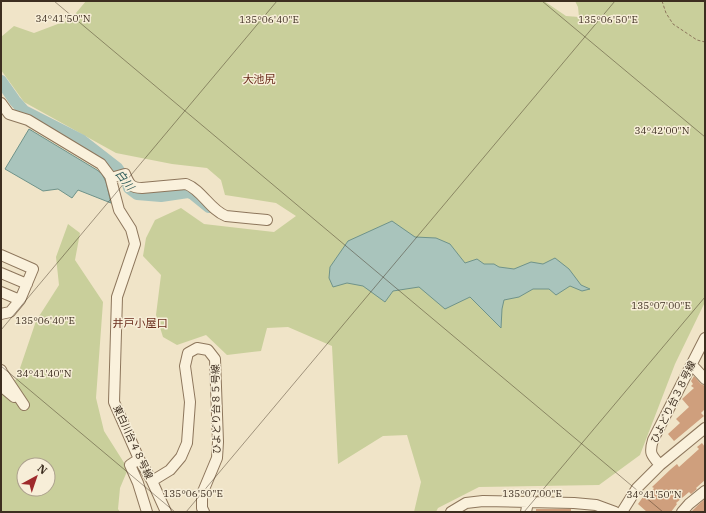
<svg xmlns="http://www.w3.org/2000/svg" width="706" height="513" font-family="'IBM Plex Serif','Noto Sans JP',serif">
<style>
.green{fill:#c9cf9b;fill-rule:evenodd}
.water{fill:#a9c4bc;stroke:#6f938a}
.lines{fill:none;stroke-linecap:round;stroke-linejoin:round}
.river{stroke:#a9c4bc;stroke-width:12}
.building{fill:#cf9f7d}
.minor-casing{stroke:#8d765c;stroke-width:12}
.path{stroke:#8d765c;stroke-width:1;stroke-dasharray:3 2;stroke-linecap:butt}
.minor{stroke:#faf1dc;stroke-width:10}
.ticks{fill:none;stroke:#3d2e20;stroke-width:1;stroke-opacity:0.45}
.labels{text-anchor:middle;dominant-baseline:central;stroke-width:3;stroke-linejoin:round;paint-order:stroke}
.street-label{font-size:10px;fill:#3d2e20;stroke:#f7eed8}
.neighbourhood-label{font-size:11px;fill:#6b2e1e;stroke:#f7eed8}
.water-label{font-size:11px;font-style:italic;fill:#2f5d5a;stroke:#f7eed8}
.ticks-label{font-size:10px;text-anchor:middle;fill:#3d2e20;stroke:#f7eed8;stroke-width:3;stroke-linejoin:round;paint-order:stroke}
</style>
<rect width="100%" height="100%" fill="#f0e4c8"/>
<!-- green -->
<path class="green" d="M86,1H544L566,16L579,17L578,7L575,1H705V302L675,364L640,455L599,485L479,487L438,508L436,512H414L421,482L407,435L383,436L338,464L332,346L288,327L267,328L261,351L227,355L206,335L177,345L163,337L156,315L161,275L143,256L146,238L155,220L181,208L204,224L274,232L296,216L276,203L225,195L221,180L207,168L172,164L116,153L24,102L1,70V37L14,26L34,33L71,19Z
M68,224L80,233L75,260L103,302L96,398L104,431L128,469L120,488L118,509L120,512H1V378L16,380L36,321L59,285L56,257ZM24,465H48V489H24Z"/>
<!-- water -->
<path class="water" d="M29,129L97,170L102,174L106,182L111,203L78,190L72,198L58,189L43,191L5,169Z
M392,221L415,237L436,238L450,244L465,263L477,259L484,264H494L499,267L514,269L531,262L543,264L555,258L569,269L581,285L590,289L582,291L570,286L556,295L549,289H533L519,297L504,300L502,309L501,328L470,297L445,309L419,287L393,291L385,302L363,286L347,283L333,287L329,278L330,267L348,241Z"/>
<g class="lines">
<!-- river -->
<path class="river" d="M1,81L15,101L24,111L81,140L117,168L128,184L129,188L137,194L161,196L188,192L193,194L209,207"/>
</g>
<!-- building -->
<path class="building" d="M694,376L701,384L705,386V409L701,413L704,416L674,441L668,434L680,423L676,419L689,407L682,399L694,388L691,386L693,384L691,381Z
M702,443L705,447V480L696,488L697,489L691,494L689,492L676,503L677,504L671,512H647L638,504L643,497L645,498L654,488L652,487L671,469L677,464L679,467L699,449L697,447Z
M705,499V512H691L698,505Z
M536,509H571V512H536Z"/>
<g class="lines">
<defs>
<path id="minor" d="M1,103L9,114L28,120L101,164L110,176L119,210L131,229L135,244L117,297L114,402L139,459L152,481L166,512
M111,178L125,174C129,184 131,188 142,188L186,184C202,190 210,210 226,216L267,220
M1,255L33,269L20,300L10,312L1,314
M1,273L27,284
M1,292L20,300
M692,365L705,379
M1,370L2,372L24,405
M1,386L14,397
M139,459L130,465L138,483L147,512
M660,465C651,455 649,453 653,440L705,338
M152,481L170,470L181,457L187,443L190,402L185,366L188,353L197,348L208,350L215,359L218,442L217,458L202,494V508L204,512
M451,512L466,503L483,501L528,502
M526,512L528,502L574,503L596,505L615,512
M622,512L637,488L660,465L705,428
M682,512L689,504L705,491"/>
</defs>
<!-- minor casing -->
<use href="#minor" class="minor-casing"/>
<!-- path -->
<path class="path" d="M662,1L666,13L673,24L697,40L705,42"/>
<!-- minor -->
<use href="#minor" class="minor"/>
</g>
<!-- ticks -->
<path class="ticks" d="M54,1L663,512M542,1L705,137M1,330L277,1M1,366L175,512M186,512L615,1M524,512L705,297"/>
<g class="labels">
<!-- street labels -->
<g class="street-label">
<text transform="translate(673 402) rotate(-64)">ひよどり台３８号線</text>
<text transform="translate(216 409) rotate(-91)">ひよどり台８５号線</text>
<text transform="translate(133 442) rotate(65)">東白川台４８号線</text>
</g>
<!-- neighbourhood labels -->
<g class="neighbourhood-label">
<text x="259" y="79">大池尻</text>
<text x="140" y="323">井戸小屋口</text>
</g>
<!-- water labels -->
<g class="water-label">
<text transform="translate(125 180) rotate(52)">白川</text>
</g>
</g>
<g class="ticks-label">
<text x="63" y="22">34°41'50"N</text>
<text x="269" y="23">135°06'40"E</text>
<text x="608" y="23">135°06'50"E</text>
<text x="662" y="134">34°42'00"N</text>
<text x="661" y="309">135°07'00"E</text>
<text x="45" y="324">135°06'40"E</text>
<text x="44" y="377">34°41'40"N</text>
<text x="193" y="497">135°06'50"E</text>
<text x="532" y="497">135°07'00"E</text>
<text x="654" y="498">34°41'50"N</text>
</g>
<!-- border -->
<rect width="706" height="513" fill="none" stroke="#3d2e20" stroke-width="4"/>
<!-- north arrow -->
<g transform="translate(36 477) rotate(40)"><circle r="19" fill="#f7eed8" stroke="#ada18e"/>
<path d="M0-3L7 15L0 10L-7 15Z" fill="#9e2a2b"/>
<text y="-6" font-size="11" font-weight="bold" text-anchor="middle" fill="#3d2e20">N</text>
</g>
</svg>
